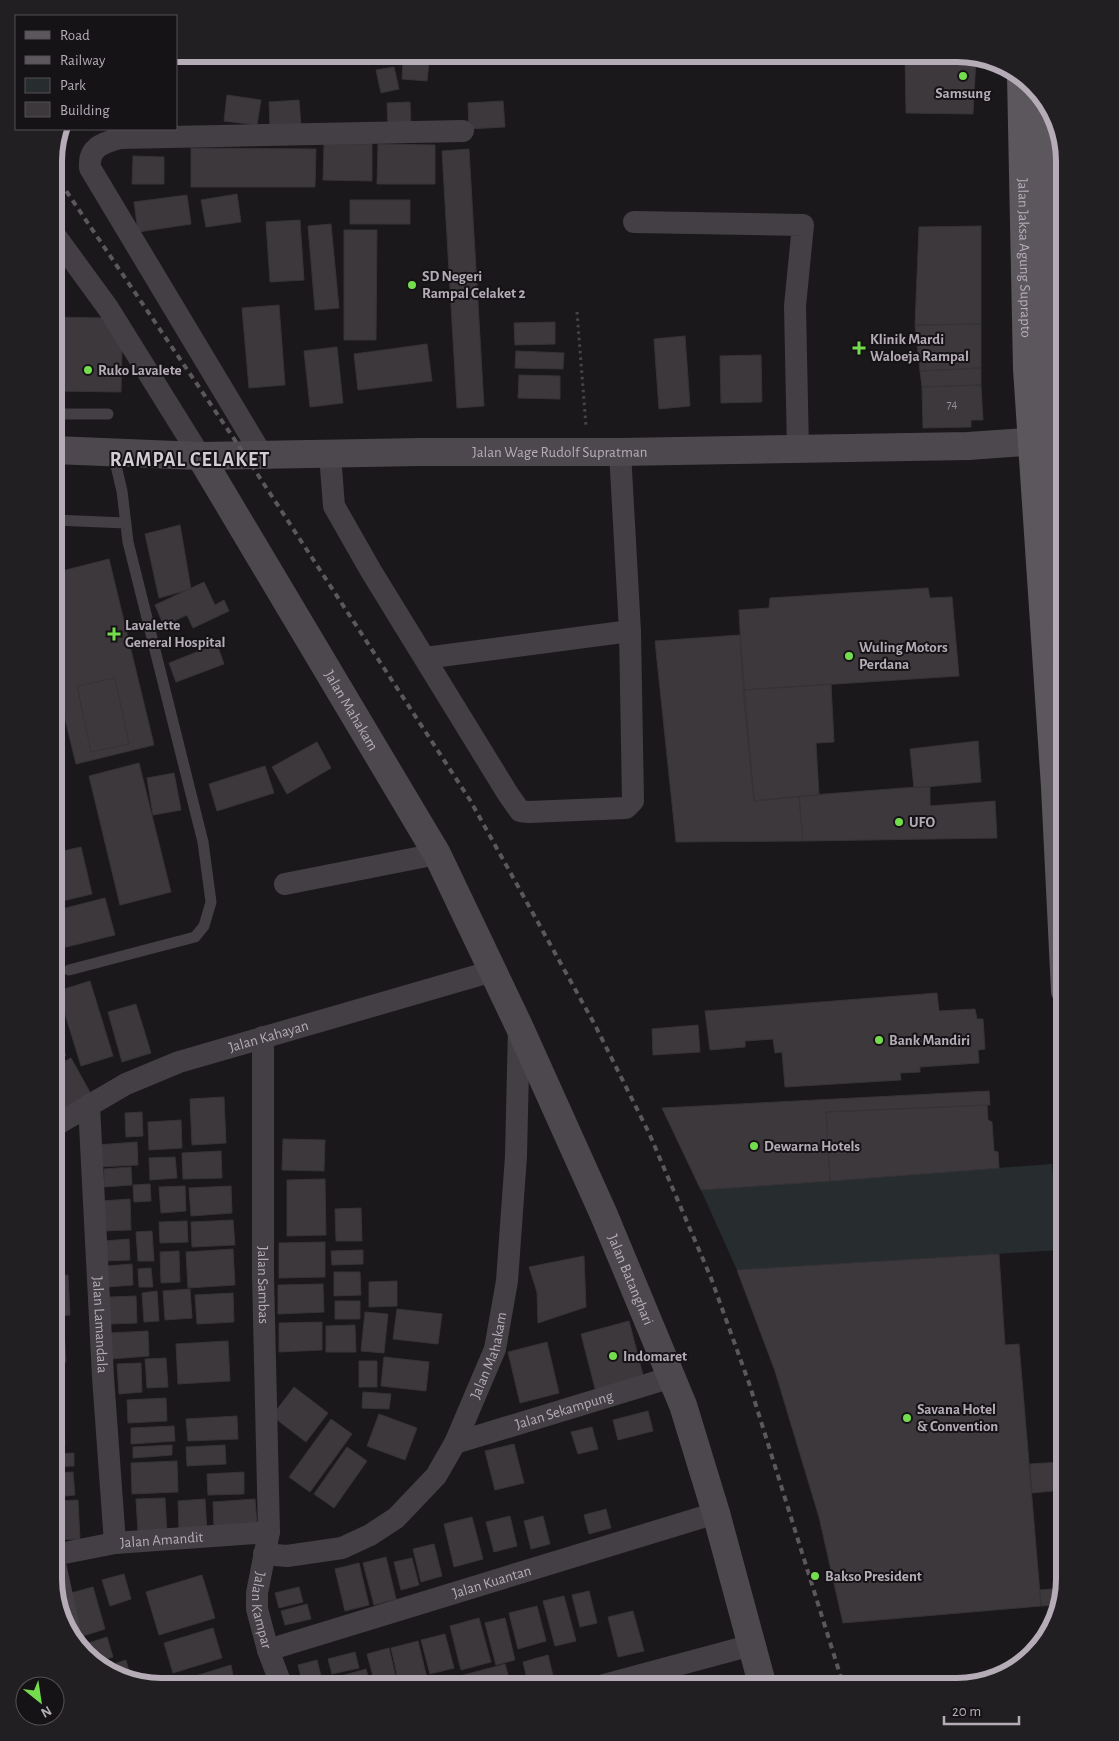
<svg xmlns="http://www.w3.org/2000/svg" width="1119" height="1741" font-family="'Alegreya Sans',sans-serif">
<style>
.green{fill:#272d2f}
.building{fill:#3c383c;stroke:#363336}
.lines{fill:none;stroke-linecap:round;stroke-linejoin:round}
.path{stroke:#49444a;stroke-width:3;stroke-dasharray:2.5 4;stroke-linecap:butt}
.lane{stroke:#433f44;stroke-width:11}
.street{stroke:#433f44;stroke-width:22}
.secondary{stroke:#4d484e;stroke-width:28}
.primary{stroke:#5c565d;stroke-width:28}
.rail{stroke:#5c565d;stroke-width:4;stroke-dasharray:6 5;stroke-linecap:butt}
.poi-dot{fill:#74dd4d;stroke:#151315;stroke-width:2}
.labels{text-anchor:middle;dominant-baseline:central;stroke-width:4;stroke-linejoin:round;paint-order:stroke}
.number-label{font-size:12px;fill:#978f99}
.poi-label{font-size:15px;font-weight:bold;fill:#b5acb8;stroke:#151315;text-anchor:start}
.street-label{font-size:15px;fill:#b5acb8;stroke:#151315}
.district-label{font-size:20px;font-weight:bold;letter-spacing:1px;fill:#d3cdd5;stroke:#151315}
.rim{fill:none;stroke:#b5acb8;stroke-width:6}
</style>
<rect width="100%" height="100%" fill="#1a181a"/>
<!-- green -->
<path class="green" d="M1052,1164L1059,1250L737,1270L701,1190Z"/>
<!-- building -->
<path class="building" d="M905,54H964L976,58L973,114L906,113Z
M403,61L429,63L427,81L402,79Z
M394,67L399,89L381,93L376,70Z
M227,95L261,100L257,125L224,121Z
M299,100L301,126L270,128L269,102Z
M503,101L505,127L469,129L468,103Z
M410,102L411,126L388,128L387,103Z
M324,144H372V181L323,180Z
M378,144L435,145V184H377Z
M191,148L316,149L315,187H191Z
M469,149L484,406L457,408L442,151Z
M133,156L164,157V184H132Z
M237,194L241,222L206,227L201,200Z
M187,195L191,224L138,232L134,202Z
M350,200H410V224H350Z
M300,220L304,280L270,282L266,222Z
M331,224L339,308L315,310L308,226Z
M981,226V324L915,325L919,227Z
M344,230H377L376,340H344Z
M279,305L285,385L249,388L242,308Z
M54,317L104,318L122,349L121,392L54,391Z
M555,322V344L515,345L514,323Z
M981,324V368L920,371L915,325Z
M685,336L690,406L659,409L654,339Z
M427,344L432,381L358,390L354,354Z
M337,347L343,403L310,407L304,351Z
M516,351L564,353L563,369L515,368Z
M761,355L762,402L721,403L720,356Z
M981,368V385L922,387L920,371Z
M519,375L560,376V399L518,398Z
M981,385L983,420H971V427L923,428L922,387Z
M180,525L191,589L159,598L145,534Z
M109,559L154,745L76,764L54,674V573Z
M204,582L215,605L224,600L229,611L193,628L187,615L164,626L155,605Z
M928,588L930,598L952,597L959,676L743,690L739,610L769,608L770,598Z
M740,635L754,801L799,796L803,841L676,842L655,641Z
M217,644L224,664L176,682L169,663Z
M115,678L129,744L91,752L77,686Z
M831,684L834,742L816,743L819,795L754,801L743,690Z
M978,741L981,782L914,788L910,749Z
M317,742L331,768L287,794L272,767Z
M139,763L171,892L120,905L89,776Z
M265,766L274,793L217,811L209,784Z
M174,773L181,810L153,815L147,778Z
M930,786V806L995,801L997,838L803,841L799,796Z
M81,847L92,894L54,903V853Z
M105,898L115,935L54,950V911Z
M90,981L113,1056L81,1066L58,991Z
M937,993L939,1011L975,1009L977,1019H983L985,1049L978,1050L979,1063L920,1067V1072L900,1073L901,1080L785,1087L782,1052L775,1053L773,1039L745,1041V1047L710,1050L705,1011Z
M136,1004L151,1053L122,1062L108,1012Z
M698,1025L700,1052L653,1055L652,1029Z
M54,1033L66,1055L54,1062Z
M71,1058L91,1094L64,1109L54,1091V1067Z
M989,1091L990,1105L826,1112L830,1181L701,1190L662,1108Z
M224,1097L226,1143L192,1145L190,1099Z
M987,1105L988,1120L992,1122L994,1151L998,1152L999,1168L830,1181L826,1112Z
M142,1112L143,1136L126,1137L125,1113Z
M181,1120L182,1148L149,1150L148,1122Z
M283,1139L325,1140L324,1171L282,1170Z
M137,1142L138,1165L98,1167L97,1145Z
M221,1151L222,1178L183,1179L182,1153Z
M175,1157L177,1178L150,1180L149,1158Z
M131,1167L132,1185L104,1187V1169Z
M325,1179L326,1235L287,1236V1180Z
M54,1181H59L61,1208H54Z
M150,1184L151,1201L134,1202L133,1185Z
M185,1186L186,1211L161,1213L159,1187Z
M231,1186L232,1213L191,1216L189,1188Z
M130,1199L131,1230L103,1231L101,1201Z
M361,1208L362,1241H336L335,1209Z
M54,1216H57L58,1232H54Z
M233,1220L235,1245L192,1247L191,1222Z
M187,1221L188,1242L160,1243L159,1222Z
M152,1231L154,1261H138L136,1232Z
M54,1238H59L60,1268H54Z
M129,1239L130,1260L105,1261L104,1241Z
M325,1242V1277L279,1278V1243Z
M233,1249L235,1285L188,1288L186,1252Z
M363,1250V1264L332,1265L331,1251Z
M179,1251L180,1282L161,1283L160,1252Z
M999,1254L1005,1345L1019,1344L1041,1606L843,1623L819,1517L775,1371L737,1270Z
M584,1256L586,1307L538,1323L537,1292L529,1267Z
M132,1264L133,1285L107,1287L106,1266Z
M151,1268L153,1287H139L138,1269Z
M334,1272H360L361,1295L334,1296Z
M68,1275L70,1315L54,1316V1276Z
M397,1281V1306L369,1307V1282Z
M323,1284L324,1312L278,1314V1285Z
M190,1289L192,1318L165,1320L163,1291Z
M157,1291L159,1321L144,1322L142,1293Z
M233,1293L234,1322L197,1324L195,1295Z
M136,1296L137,1323L110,1324L109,1297Z
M335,1301H360V1319H335Z
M397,1309L442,1314L438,1344L393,1339Z
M365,1312L388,1314L384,1353L361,1351Z
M629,1321L644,1379L596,1392L581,1334Z
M322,1322V1350L279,1352V1323Z
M355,1325L356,1352H326V1326Z
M64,1329L66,1362L54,1363V1330Z
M148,1331L149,1356L111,1359L110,1333Z
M228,1341L230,1381L178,1384L176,1344Z
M547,1342L559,1393L520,1403L508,1352Z
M384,1357L429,1362L426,1391L381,1386Z
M166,1358L168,1387L147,1388L145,1359Z
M359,1361H377V1387H359Z
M141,1363L142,1392L119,1394L117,1364Z
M54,1375H59L60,1403L54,1404Z
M294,1387L328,1413L306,1442L272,1416Z
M363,1392L391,1394L389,1409L362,1408Z
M166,1398L167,1421L128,1423L127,1400Z
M54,1409H63L65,1445L54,1446Z
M648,1411L653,1431L618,1440L613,1420Z
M379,1414L417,1428L405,1460L367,1446Z
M237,1416L238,1439L188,1441L186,1419Z
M331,1419L352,1434L310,1492L289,1477Z
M174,1426L175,1441L131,1444V1428Z
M592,1427L598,1449L578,1454L571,1432Z
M514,1444L524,1483L495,1490L485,1451Z
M172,1445V1455L133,1458V1447Z
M225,1445L226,1464L187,1466L186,1447Z
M347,1447L367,1461L334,1508L314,1494Z
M74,1453V1466L54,1467V1454Z
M177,1461L178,1492L132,1494L131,1463Z
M1061,1462L1062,1490L1032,1493L1030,1464Z
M73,1472L75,1495L54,1497V1473Z
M244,1472V1494L208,1495L207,1474Z
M165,1498L167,1532L138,1533L136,1499Z
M205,1499L207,1530L179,1531L178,1501Z
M255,1499L257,1525L214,1528L213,1502Z
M78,1500L80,1539L54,1540V1501Z
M606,1509L611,1528L589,1534L584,1515Z
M510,1516L517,1546L494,1552L486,1522Z
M543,1516L550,1544L531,1549L524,1521Z
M472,1517L483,1559L454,1567L444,1524Z
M434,1544L442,1576L421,1582L413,1549Z
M386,1557L396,1599L374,1605L363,1563Z
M412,1558L419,1585L401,1590L394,1562Z
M359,1563L369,1605L345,1611L335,1569Z
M124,1574L131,1599L110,1606L102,1580Z
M202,1575L215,1618L159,1635L146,1592Z
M93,1587L105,1629L80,1637L67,1594Z
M299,1587L303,1602L279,1608L275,1593Z
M1063,1588L1058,1605L1041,1606L1040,1590Z
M589,1591L597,1623L580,1627L572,1595Z
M564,1596L576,1641L555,1646L543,1601Z
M307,1604L311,1619L285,1625L281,1611Z
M537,1606L546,1641L518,1649L509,1613Z
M633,1611L644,1651L618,1657L608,1617Z
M479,1618L491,1662L461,1670L450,1626Z
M505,1618L515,1660L496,1665L485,1623Z
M213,1628L222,1658L173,1673L164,1643Z
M445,1634L454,1668L430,1674L421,1640Z
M107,1637L113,1657L96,1662L82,1645Z
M418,1641L427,1678L399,1684L391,1648Z
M389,1648L396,1678L375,1684L367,1654Z
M355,1652L359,1668L332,1674L328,1659Z
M548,1655L555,1684L529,1687L523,1662Z
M126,1660L131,1679L101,1668Z
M317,1660L322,1680L303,1685L298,1665Z
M505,1664L511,1685L443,1687L441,1681Z
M231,1665L235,1687H160Z
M366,1669L371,1687H344L341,1676Z
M145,1677L147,1684L135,1680Z
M339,1683L340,1687H326Z
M434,1683L435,1687H417Z"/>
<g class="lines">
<!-- path -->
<path class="path" d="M577,312L586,426"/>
<!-- lane -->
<path class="lane" d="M54,414H108
M54,520L126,523
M69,970L195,937L204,926L211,902L203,842L128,542L122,491L113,453"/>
<!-- street -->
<g class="street">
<path d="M634,222L803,225L795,306L798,450"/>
<path d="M54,234L108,308L200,456"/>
<path d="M262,455L90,168C88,147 103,143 120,138L463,131"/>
<path d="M330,455L334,506L371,571L508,794L520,811L529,812L626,808L633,801L630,631L620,452"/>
<path d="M425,658L630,631"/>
<path d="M285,884L437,854"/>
<path id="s1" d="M263,1037V1276L269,1532L257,1593V1609L268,1650L282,1687"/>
<path id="s2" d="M89,1105L103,1377L115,1543"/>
<path id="s3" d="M54,1126L126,1084L179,1062L493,971"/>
<path id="s4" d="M455,1443L672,1377"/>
<path id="s5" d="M264,1554L287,1556L342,1548L370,1535L396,1518L436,1476L455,1443L495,1349L507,1281L516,1156L519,1027"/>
<path id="s6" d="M54,1555L115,1543L269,1532"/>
<path d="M54,1559L70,1633"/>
<path id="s7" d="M268,1650L716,1513"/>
<path d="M596,1687L752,1645"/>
</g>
<!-- secondary -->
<g class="secondary">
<path id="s8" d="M54,450L200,456L420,452H620L968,446L1056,440"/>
<path id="s9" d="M200,456L437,854L519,1026L604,1215L683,1405L716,1513L763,1687"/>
</g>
<!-- primary -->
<g class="primary">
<path id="s10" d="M1021,76L1027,369L1055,787L1065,991"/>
<path d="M1045,104V202L1054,518L1065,659"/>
</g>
<!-- rail -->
<path class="rail" d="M54,173L245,455L470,800L595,1025L649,1133L711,1278L749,1383L844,1687"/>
</g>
<!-- markers -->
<g class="poi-dot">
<circle cx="963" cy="76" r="5"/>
<circle cx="412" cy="285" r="5"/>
<path d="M856.5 340.5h5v5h5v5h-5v5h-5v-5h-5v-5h5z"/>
<circle cx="88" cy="370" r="5"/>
<path d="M111.5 626.5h5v5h5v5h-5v5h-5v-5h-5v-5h5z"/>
<circle cx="849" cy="656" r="5"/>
<circle cx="899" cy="822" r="5"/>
<circle cx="879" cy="1040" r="5"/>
<circle cx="754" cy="1146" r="5"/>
<circle cx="613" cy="1356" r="5"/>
<circle cx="907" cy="1418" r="5"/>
<circle cx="815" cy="1576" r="5"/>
</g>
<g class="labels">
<!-- number labels -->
<g class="number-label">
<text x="952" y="404">74</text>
</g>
<!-- poi labels -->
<g class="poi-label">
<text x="963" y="93" text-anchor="middle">Samsung</text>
<text x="422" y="276">SD Negeri<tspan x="422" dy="17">Rampal Celaket 2</tspan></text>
<text x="870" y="339">Klinik Mardi<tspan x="870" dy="17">Waloeja Rampal</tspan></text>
<text x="98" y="370">Ruko Lavalete</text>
<text x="125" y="625">Lavalette<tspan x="125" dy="17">General Hospital</tspan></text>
<text x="859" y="647">Wuling Motors<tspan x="859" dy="17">Perdana</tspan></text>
<text x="909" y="822">UFO</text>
<text x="889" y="1040">Bank Mandiri</text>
<text x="764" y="1146">Dewarna Hotels</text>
<text x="623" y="1356">Indomaret</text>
<text x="917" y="1409">Savana Hotel<tspan x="917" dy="17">&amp; Convention</tspan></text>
<text x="825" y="1576">Bakso President</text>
</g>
<!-- street labels -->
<g class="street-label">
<text stroke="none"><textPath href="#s10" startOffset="182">Jalan Jaksa Agung Suprapto</textPath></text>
<text stroke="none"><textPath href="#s8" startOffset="506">Jalan Wage Rudolf Supratman</textPath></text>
<text stroke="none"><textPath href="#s9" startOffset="296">Jalan Mahakam</textPath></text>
<text stroke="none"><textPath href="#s3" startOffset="234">Jalan Kahayan</textPath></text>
<text stroke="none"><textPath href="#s9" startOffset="931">Jalan Batanghari</textPath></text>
<text stroke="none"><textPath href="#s1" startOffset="248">Jalan Sambas</textPath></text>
<text stroke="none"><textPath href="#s2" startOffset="220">Jalan Lamandala</textPath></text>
<text stroke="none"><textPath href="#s5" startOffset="331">Jalan Mahakam</textPath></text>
<text stroke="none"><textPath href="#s4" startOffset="114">Jalan Sekampung</textPath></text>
<text stroke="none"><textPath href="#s6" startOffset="109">Jalan Amandit</textPath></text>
<text stroke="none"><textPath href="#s7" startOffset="234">Jalan Kuantan</textPath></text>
<text stroke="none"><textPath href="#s1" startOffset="575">Jalan Kampar</textPath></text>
</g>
<!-- district labels -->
<g class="district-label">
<text x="190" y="460">RAMPAL CELAKET</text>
</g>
</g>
<!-- crop -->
<path d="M0 0H1119V1741H0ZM161 62H957A99 99 0 0 1 1056 161V1579A99 99 0 0 1 957 1678H161A99 99 0 0 1 62 1579V161A99 99 0 0 1 161 62Z" fill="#221f22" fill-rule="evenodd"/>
<path class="rim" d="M161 62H957A99 99 0 0 1 1056 161V1579A99 99 0 0 1 957 1678H161A99 99 0 0 1 62 1579V161A99 99 0 0 1 161 62Z"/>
<!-- legend -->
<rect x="15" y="15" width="162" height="115" fill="#151315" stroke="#555056"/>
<rect x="25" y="31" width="25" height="8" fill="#5c565d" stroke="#555056"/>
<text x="60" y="40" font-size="15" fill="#b5acb8">Road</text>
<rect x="25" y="56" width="25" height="8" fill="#5c565d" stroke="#555056"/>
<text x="60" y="65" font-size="15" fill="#b5acb8">Railway</text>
<rect x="25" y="78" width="25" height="15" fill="#272d2f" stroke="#555056"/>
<text x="60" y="90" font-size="15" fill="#b5acb8">Park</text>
<rect x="25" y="102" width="25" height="15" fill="#3c383c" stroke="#555056"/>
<text x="60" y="115" font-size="15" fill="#b5acb8">Building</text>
<!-- north arrow -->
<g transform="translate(40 1701) rotate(150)"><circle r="24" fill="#151315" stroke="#555056"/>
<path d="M0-4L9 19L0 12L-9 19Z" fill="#74dd4d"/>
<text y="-8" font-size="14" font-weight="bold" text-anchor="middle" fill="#b5acb8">N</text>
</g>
<!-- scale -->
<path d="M944 1716v8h75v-8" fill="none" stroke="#b5acb8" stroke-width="2.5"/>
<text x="952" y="1716" font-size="15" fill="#b5acb8" stroke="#151315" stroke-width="4" paint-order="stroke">20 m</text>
</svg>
